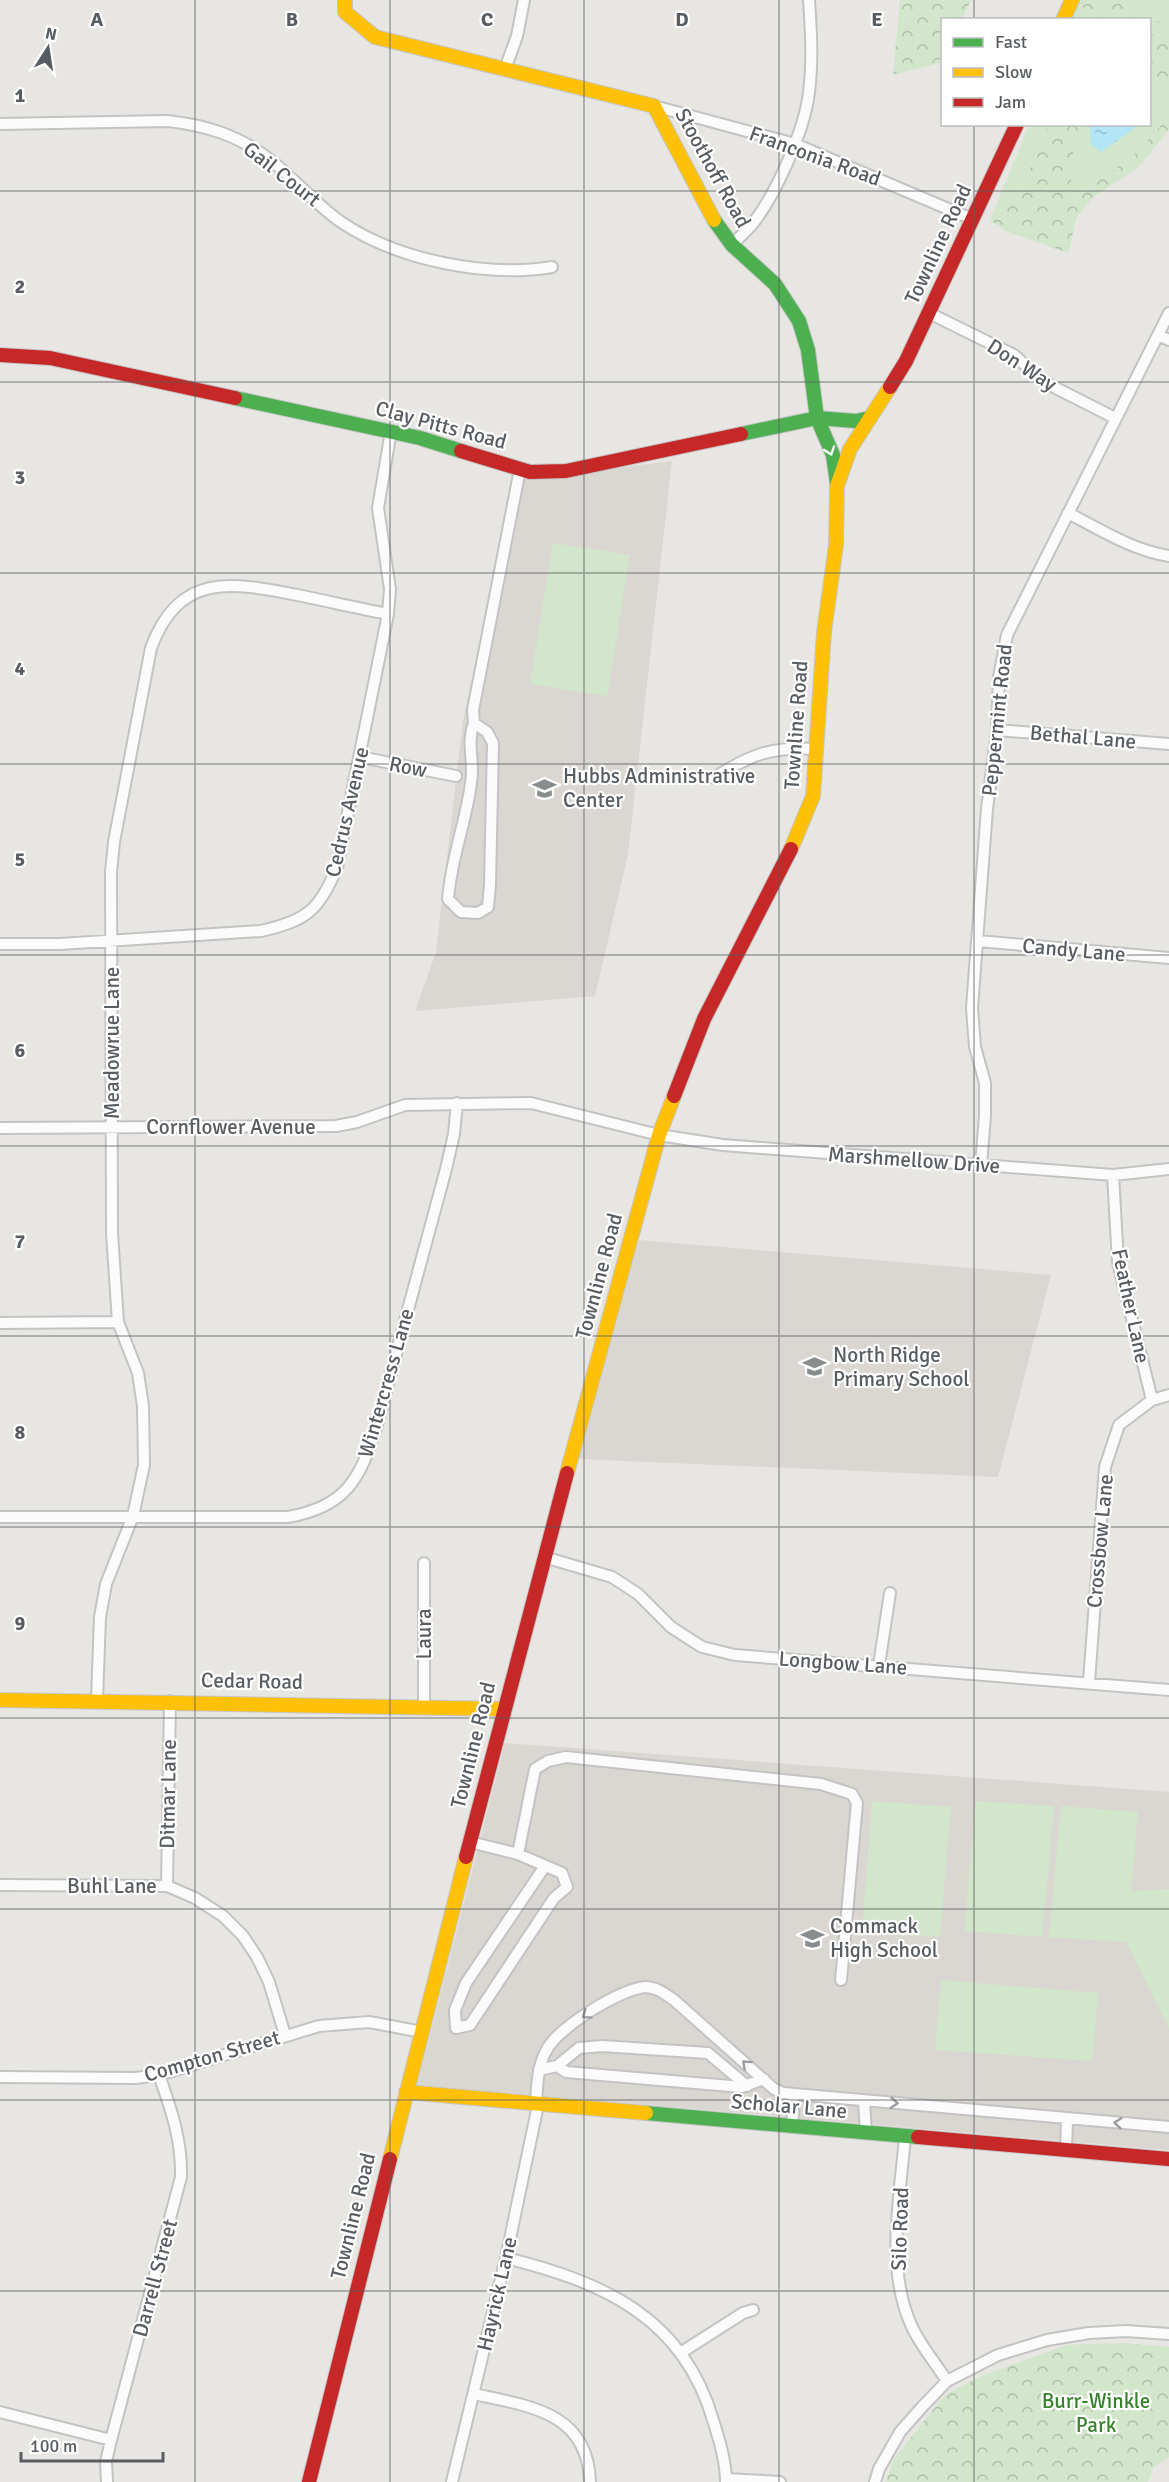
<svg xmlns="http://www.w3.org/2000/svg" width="1169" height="2482" font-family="Signika,sans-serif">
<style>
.education{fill:#dad6d1}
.grass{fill:#d2e6cb}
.forest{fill:url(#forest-crowns)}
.water{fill:url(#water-ripples)}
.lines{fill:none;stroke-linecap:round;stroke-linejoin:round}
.street-casing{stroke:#c4c3c3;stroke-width:14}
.fast-casing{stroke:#c4c5c4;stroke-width:16}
.slow-casing{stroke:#c4c5c4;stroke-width:16}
.jam-casing{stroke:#c4c5c4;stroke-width:16}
.street{stroke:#fcfbfb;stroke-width:10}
.fast{stroke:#4caf50;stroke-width:14}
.slow{stroke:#ffc107;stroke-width:14}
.jam{stroke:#c62828;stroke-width:14}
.oneway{stroke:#f6fbf6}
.oneway2{stroke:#9a9c9f}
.grid{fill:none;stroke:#585d61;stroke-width:1.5;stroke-opacity:0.55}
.labels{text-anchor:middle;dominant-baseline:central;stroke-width:4.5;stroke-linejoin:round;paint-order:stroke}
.street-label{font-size:21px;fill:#585d61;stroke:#fff}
.poi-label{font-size:21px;fill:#585d61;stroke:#fff;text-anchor:start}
.park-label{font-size:21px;fill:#38822e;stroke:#fff}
.grid-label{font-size:20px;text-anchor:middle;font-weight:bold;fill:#585d61;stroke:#fff;stroke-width:4.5;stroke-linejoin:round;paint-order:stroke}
</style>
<defs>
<pattern id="forest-crowns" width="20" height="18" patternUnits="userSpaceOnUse" patternTransform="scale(1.5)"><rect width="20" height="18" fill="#d2e6cb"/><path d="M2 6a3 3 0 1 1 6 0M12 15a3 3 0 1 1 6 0" fill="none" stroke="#adbea8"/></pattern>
<pattern id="water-ripples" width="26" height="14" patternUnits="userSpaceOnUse" patternTransform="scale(1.5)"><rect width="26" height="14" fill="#b2e5f6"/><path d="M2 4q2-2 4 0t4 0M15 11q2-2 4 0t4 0" fill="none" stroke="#94bdcb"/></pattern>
</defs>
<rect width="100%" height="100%" fill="#e8e6e2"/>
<!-- education -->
<path class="education" d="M672,461L628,854L595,996L415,1011L436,952L463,721L513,481Z
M639,1240L1051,1275L998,1477L579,1459Z
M505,1743L1169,1792V2150L417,2085Z"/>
<!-- grass -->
<path class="grass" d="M1080,0H1169V77L1150,20H1072Z
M1150,82L1169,84V117L1135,154L1072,200L1068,186L1076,172L1072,147L1079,125L1150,124Z
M1029,125H1049L1017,200L990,220Z
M553,543L630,555L607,696L530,684Z
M872,1801L951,1807L940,1937L862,1932Z
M976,1801L1054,1806L1042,1937L964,1931Z
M1061,1806L1138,1812L1131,1891L1169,1889V2029L1126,1942L1049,1937Z
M941,1980L1098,1993L1092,2061L935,2050Z"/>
<!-- forest -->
<path class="forest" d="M900,0H971L962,19L942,20L940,63L893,75Z
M1082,0H1132L1136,10L1169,27V84L1150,82V20L1099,19L1080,5Z
M1169,117V130L1137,169L1093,197L1077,217L1068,253L1006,231L990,220L1017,199L1049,125H1079L1072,147L1076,172L1068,186L1073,200L1135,154Z
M1122,2343L1169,2347V2457L1152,2469L1148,2482H886L893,2460L945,2395L981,2376L1067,2345Z"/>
<!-- water -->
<path class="water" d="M1090,124H1139V125L1101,152L1091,144Z"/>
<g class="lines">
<defs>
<path id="street" d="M505,69L517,36L524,0
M654,106L795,144L972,219
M0,124L167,121C205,125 238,135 269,159C294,178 315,204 341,222C397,260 487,278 552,267
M732,245C739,237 748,230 754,222C777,192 805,129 809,92C813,61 811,30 809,0
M929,313L1014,355L1044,382L1115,418
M1158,335L1169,340
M1068,513C1101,530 1132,550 1169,556
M474,723C466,743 475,761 471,783C466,822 451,859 448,899L461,912L478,913L488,907L490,885L493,743L487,732L474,723L473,710L520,469
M997,730L1169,744
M360,757L456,776
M714,778C751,754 773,746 817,749
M978,941L1169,958
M0,944H60L261,931C306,921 320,910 337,867L388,614L390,589L378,508L391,431
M0,1128L336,1126L357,1122L405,1105L531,1103L659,1135L723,1145L1113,1175L1169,1169
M981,1165L985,1116V1083L975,1047L972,1008L987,809L997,730L999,677L1007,635L1169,313
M1113,1175L1118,1262L1152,1400
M0,1323L118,1322
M0,1517H288C345,1507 360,1480 376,1428L446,1169L454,1134L457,1103
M544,1557L612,1577L638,1594L671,1627L702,1647L735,1655L1169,1690
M879,1665L890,1593
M1089,1682L1105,1467L1119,1425L1152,1400L1169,1395
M97,1700L100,1617L106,1584L133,1516L144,1465L143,1406L138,1373L118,1322L112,1233L111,872L114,842L151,648C179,572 231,582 297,595C327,601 357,608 388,614
M424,1705V1563
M470,1842L518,1854L562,1873L567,1887L554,1898L470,2025L456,2028L455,2010L466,1983L545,1866
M518,1854L535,1769L548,1761L566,1757L821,1784L852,1794L857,1803L841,1980
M0,1885L167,1886L195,1898L223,1916L243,1936L257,1957L269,1982L285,2035
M167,1886L170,1701
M557,2066L566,2072L742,2087L764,2079
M539,2070L557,2066L579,2048L602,2046L708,2053L747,2086
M0,2077L136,2078L159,2075L319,2026L369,2022L422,2032
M864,2101L866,2133
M536,2105C537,2087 537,2068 546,2051C557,2028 620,1989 645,1987C657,1987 665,1994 674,2000L774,2089L783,2093L1169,2127
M792,2127L794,2095
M905,2137C900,2198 885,2269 912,2327C921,2346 936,2364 947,2381
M1066,2150L1067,2119
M506,2258C603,2282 683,2317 713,2420C719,2439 726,2461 726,2482
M682,2352L743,2313L753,2310
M474,2394C529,2406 588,2412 590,2482
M0,2412L111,2440
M726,2479L780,2482
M107,2482L106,2462L111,2440L181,2177C182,2140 171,2109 159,2075
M452,2482L506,2258L538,2105
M875,2482L879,2469L900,2432L923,2406L947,2381L998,2355L1047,2340L1089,2333L1126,2331L1169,2334"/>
<path id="fast" d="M714,220L732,245L775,284L799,321L808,350L817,418L833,455L837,483
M235,398L420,438L461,451
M741,434L817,418L856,421L870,418
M646,2113L918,2137"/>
<path id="slow" d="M345,0V12L375,37L654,106L714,220
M1063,20L1072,0
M791,849L813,796L824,632L836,545L837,486L850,449L890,387
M567,1473L659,1135L674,1096
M0,1700L503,1709
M406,2092L646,2113
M390,2159L466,1857"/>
<path id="jam" d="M0,355L50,358L235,398
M890,387L906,361L1017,124
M461,451L530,472L566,471L741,434
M674,1096L704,1019L791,849
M466,1857L567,1473
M918,2137L1169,2159
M309,2482L390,2159"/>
</defs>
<!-- street casing -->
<use href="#street" class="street-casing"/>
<!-- fast casing -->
<use href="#fast" class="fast-casing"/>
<!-- slow casing -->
<use href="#slow" class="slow-casing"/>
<!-- jam casing -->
<use href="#jam" class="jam-casing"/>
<!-- street -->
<use href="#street" class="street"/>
<!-- fast -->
<use href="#fast" class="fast"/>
<!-- slow -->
<use href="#slow" class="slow"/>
<!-- jam -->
<use href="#jam" class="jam"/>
</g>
<!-- one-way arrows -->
<defs><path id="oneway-chevron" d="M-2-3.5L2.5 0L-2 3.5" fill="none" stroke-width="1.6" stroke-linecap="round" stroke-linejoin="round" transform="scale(1.5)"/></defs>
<use class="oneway" href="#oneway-chevron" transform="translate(830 451) rotate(71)"/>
<g class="oneway2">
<use href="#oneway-chevron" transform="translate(586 2015) rotate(145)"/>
<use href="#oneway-chevron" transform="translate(746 2064) rotate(-138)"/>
<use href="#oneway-chevron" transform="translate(894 2103) rotate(5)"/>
<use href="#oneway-chevron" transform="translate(1118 2123) rotate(-175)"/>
</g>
<!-- grid -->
<path class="grid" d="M195,0V2482M390,0V2482M584,0V2482M779,0V2482M974,0V20M974,124V2482M0,191H1169M0,382H1169M0,573H1169M0,764H1169M0,955H1169M0,1146H1169M0,1336H1169M0,1527H1169M0,1718H1169M0,1909H1169M0,2100H1169M0,2291H1169"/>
<!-- icons -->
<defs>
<symbol id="school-bare" viewBox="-9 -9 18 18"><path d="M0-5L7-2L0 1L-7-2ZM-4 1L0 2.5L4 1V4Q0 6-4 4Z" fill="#8a8d8e" stroke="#fff" stroke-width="2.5" paint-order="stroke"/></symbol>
</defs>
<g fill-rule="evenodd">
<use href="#school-bare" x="528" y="772" width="33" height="33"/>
<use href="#school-bare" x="798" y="1350" width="33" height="33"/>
<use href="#school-bare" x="796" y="1922" width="33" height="33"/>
</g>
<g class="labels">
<!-- street labels -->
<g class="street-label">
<text transform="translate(815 156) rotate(20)">Franconia Road</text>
<text transform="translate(713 168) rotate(61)">Stoothoff Road</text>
<text transform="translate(282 174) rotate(38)">Gail Court</text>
<text transform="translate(938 244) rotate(-65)">Townline Road</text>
<text transform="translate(1022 365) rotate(33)">Don Way</text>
<text transform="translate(441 425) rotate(15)">Clay Pitts Road</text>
<text transform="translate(997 720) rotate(-84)">Peppermint Road</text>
<text transform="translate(796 725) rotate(-86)">Townline Road</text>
<text transform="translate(1083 737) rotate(5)">Bethal Lane</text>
<text transform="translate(408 767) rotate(11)">Row</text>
<text transform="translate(347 812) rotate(-77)">Cedrus Avenue</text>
<text transform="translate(1074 950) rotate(5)">Candy Lane</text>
<text transform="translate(112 1043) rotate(-90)">Meadowrue Lane</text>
<text x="231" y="1127">Cornflower Avenue</text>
<text transform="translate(914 1160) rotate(4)">Marshmellow Drive</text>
<text transform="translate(599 1276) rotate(-75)">Townline Road</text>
<text transform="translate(1131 1306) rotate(78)">Feather Lane</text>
<text transform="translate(386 1383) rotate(-74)">Wintercress Lane</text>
<text transform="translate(1100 1541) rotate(-85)">Crossbow Lane</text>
<text transform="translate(424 1634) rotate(-90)">Laura</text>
<text transform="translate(843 1663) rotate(4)">Longbow Lane</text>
<text transform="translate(252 1681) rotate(1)">Cedar Road</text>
<text transform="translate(473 1745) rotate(-76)">Townline Road</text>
<text transform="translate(168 1794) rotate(-89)">Ditmar Lane</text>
<text x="112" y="1886">Buhl Lane</text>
<text transform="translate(212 2056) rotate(-16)">Compton Street</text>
<text transform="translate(789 2106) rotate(5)">Scholar Lane</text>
<text transform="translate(353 2216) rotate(-76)">Townline Road</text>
<text transform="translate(900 2229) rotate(-88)">Silo Road</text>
<text transform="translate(155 2278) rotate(-75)">Darrell Street</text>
<text transform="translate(497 2294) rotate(-77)">Hayrick Lane</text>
</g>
<!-- poi labels -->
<g class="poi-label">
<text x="563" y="776">Hubbs Administrative<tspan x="563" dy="24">Center</tspan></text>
<text x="833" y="1355">North Ridge<tspan x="833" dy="24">Primary School</tspan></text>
<text x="830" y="1926">Commack<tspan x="830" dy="24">High School</tspan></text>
</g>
<!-- park labels -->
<g class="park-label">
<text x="1096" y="2401">Burr-Winkle<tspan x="1096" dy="24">Park</tspan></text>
</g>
</g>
<g class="grid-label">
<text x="97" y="26">A</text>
<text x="292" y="26">B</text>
<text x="487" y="26">C</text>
<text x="682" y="26">D</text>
<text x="877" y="26">E</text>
<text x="20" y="102">1</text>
<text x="20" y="293">2</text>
<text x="20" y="484">3</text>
<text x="20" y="675">4</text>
<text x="20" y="866">5</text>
<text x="20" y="1057">6</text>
<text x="20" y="1248">7</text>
<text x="20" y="1439">8</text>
<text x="20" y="1630">9</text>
</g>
<!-- legend -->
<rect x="941" y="18" width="210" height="108" fill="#ffffff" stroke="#bcbec0" stroke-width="1.5"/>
<rect x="953" y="38" width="30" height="9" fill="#4caf50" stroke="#bcbec0" stroke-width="1.5"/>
<text x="995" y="48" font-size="18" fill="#585d61">Fast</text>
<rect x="953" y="68" width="30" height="9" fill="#ffc107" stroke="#bcbec0" stroke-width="1.5"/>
<text x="995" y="78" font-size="18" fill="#585d61">Slow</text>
<rect x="953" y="98" width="30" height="9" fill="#c62828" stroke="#bcbec0" stroke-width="1.5"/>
<text x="995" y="108" font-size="18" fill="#585d61">Jam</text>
<!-- north arrow -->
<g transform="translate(48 48) rotate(12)" stroke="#ffffff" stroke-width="4.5" paint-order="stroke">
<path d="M0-4.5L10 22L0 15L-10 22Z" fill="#585d61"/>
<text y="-9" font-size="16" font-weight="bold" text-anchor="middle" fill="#585d61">N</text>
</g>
<!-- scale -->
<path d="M21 2452v9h142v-9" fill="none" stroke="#585d61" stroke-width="3"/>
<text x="30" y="2452" font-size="18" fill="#585d61" stroke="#ffffff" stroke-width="4.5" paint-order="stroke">100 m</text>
</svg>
